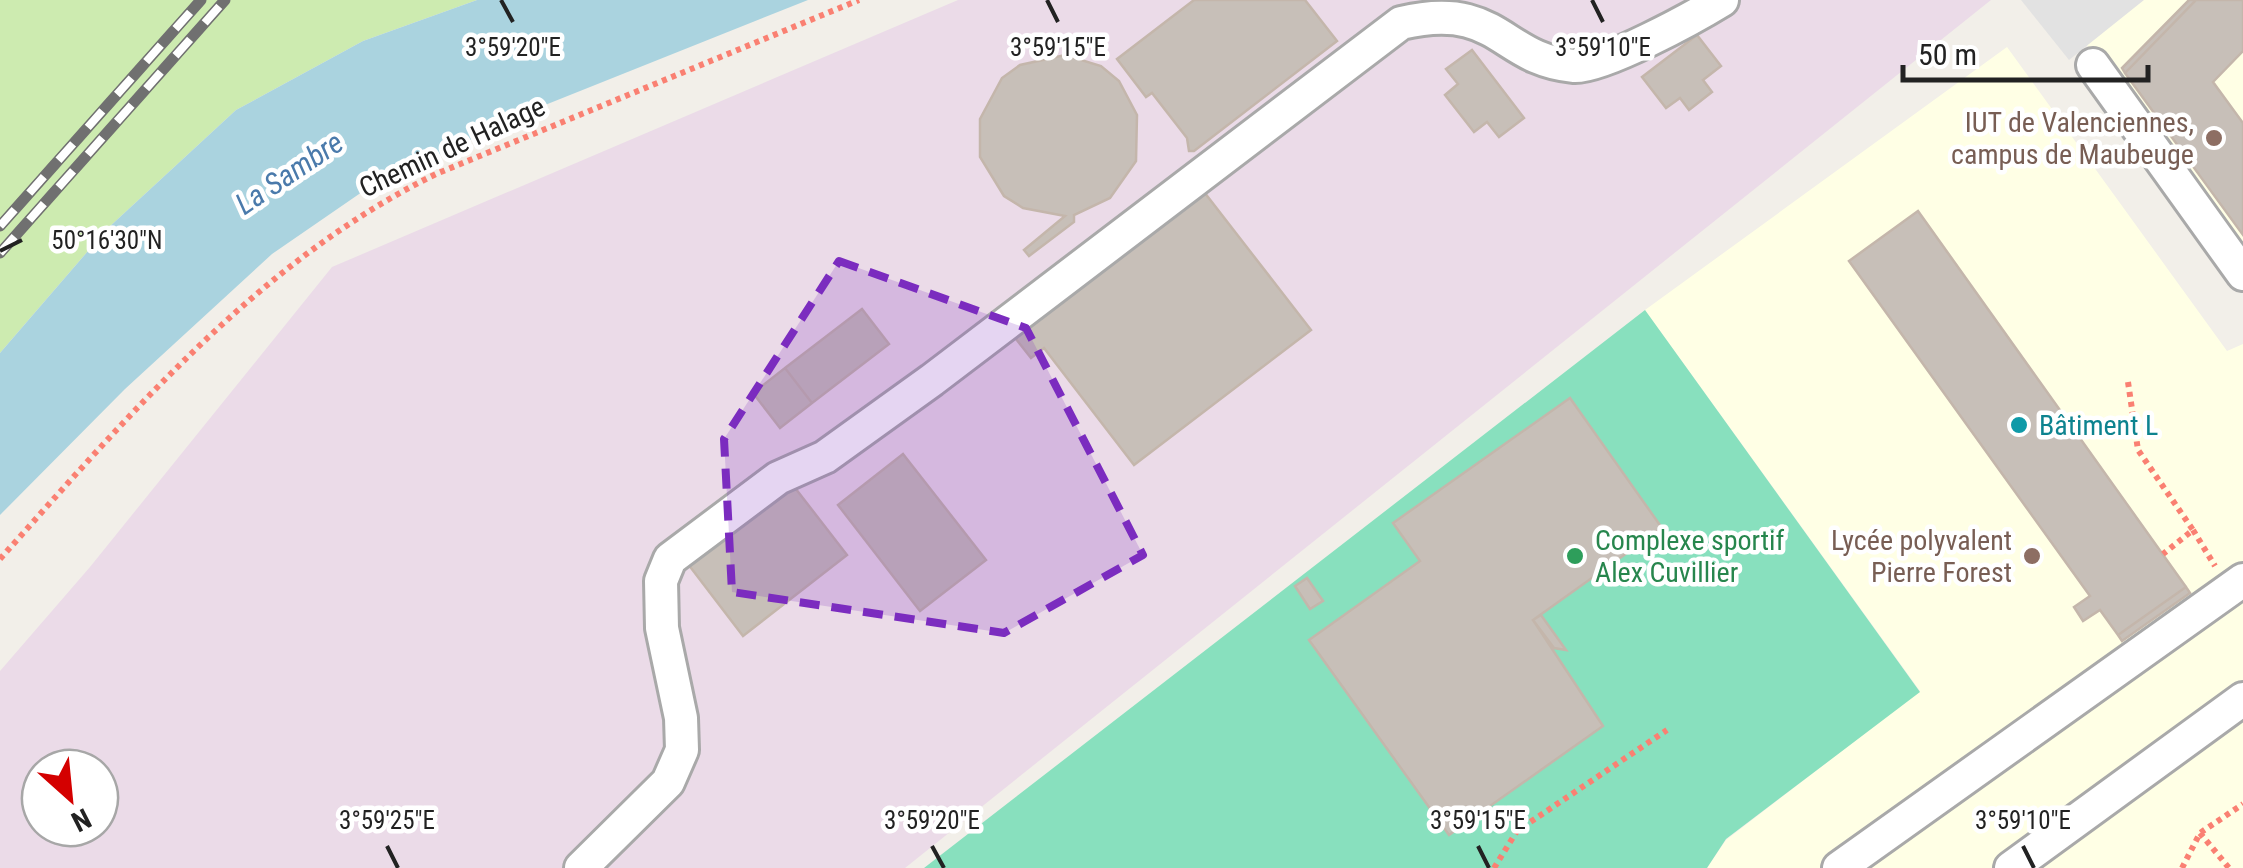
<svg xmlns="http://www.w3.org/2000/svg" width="2243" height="868" font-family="'Roboto Condensed',sans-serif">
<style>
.industrial{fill:#ebdbe8;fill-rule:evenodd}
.education{fill:#ffffe5}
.grass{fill:#cdebb0}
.pitch{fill:#88e0be}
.parking{fill:#e2e2e2}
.water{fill:#aad3df}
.building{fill:#c7bfb8;stroke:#c4b6ab;stroke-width:2.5}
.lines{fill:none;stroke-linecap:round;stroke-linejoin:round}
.minor-casing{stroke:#a9a9a9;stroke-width:38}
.path{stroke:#fa8072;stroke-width:6;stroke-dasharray:5 5;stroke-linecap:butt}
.minor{stroke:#fff;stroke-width:32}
.rail-casing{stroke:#707070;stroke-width:11}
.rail{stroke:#fff;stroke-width:8;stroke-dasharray:22;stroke-linecap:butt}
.marked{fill:#7b2cbf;fill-opacity:0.2;stroke:#7b2cbf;stroke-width:8;stroke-dasharray:20 12;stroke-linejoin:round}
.ticks{fill:none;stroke:#222;stroke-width:4}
.education-dot{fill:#8d6e63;stroke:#fff;stroke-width:4}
.culture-dot{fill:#0f9aa8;stroke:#fff;stroke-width:4}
.leisure-dot{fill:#2e9e5b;stroke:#fff;stroke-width:4}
.labels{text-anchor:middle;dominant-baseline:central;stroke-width:9;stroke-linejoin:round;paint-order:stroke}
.education-label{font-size:28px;fill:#785e54;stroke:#fff;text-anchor:end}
.street-label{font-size:28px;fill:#222;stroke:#fff}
.culture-label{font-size:28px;fill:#0d838f;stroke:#fff;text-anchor:start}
.leisure-label{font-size:28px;fill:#27864d;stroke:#fff;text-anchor:start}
.water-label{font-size:30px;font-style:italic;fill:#4a7aab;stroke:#fff}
.ticks-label{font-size:25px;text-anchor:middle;fill:#222;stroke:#fff;stroke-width:9;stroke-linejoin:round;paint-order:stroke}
</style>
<rect width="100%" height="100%" fill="#f2efe9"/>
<!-- industrial -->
<path class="industrial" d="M958,0H1991L905,868H0V671L90,567L332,267ZM40,768H100V828H40Z"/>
<!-- education -->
<path class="education" d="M2053,0H2243V252Z
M2007,47L2227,351L2243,344V868H1707L1726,840L1920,691L1645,310Z"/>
<!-- grass -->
<path class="grass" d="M0,0H477L363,41L236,110L107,229L0,353Z"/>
<!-- pitch -->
<path class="pitch" d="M1645,310L1920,692L1726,839L1707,868H924Z"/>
<!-- parking -->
<path class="parking" d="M2021,0H2144L2069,60Z"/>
<!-- water -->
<path class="water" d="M477,0H808L530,111L362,192L272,254L125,389L0,515V353L107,229L236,110L363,41Z"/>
<!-- building -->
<path class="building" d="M1194,0H1305L1337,41L1194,151H1189L1187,138L1152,93L1146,97L1117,59Z
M2189,0H2196L2125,73L2122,68Z
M2196,0H2243V51L2213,82L2243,123V235L2125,73Z
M1697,35L1721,66L1703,80L1712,92L1689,110L1680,98L1666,108L1642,77Z
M1472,50L1524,118L1499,137L1487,122L1474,132L1445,95L1458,84L1446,69Z
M1065,55L1101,66L1119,81L1137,115L1136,161L1110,198L1074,215V222L1029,256L1024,250L1065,216L1023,208L1004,196L980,157V119L1002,78L1020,65Z
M1201,188L1311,330L1134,465L1044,348L1031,358L1012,334Z
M1918,211L2186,587L2118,635L2100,610L2083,621L2074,607L2090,596L1849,261Z
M862,309L889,344L812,403L785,368Z
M785,368L812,403L780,428L753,393Z
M1570,398L1662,528L1533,620L1603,726L1449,835L1309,640L1420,561L1393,523Z
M903,454L986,560L920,611L838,505Z
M792,484L847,555L743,636L688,564Z
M1307,578L1323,601L1310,609L1295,586Z
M2186,587L2190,593L2122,641L2118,635Z
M1541,615L1566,650L1554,648L1533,620Z"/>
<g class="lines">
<defs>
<path id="minor" d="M2093,65L2243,274
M581,868L668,782L682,750L681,718L662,628L661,581L670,559L778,478L825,457L932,380L1401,23C1500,0 1500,60 1574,66C1602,68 1696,16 1722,0
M1839,868L2243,580
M2011,868L2243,699"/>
</defs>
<!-- minor casing -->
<use href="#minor" class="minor-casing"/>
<!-- path -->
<path class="path" d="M2128,382L2138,450L2193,530L2163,554
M2193,530L2215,566
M0,559C129,415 260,260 436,174L859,0
M2200,833L2229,868
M1494,868L1517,831L1667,730
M2182,868L2200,833L2243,804"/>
<!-- minor -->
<use href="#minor" class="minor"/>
<defs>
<path id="rail" d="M0,226L201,0
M0,253L225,0"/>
</defs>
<!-- rail casing -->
<use href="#rail" class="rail-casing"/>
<!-- rail -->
<use href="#rail" class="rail"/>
</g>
<!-- marked area -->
<path class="marked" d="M839,261L1026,328L1143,555L1004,633L732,592L724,439Z"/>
<!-- ticks -->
<path class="ticks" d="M501,0L513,22M1047,0L1058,22M1592,0L1603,22M0,251L22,240M387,846L398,868M932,846L944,868M1478,846L1489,868M2023,846L2034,868"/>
<!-- markers -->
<g class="education-dot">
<circle cx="2214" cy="138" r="10"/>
<circle cx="2032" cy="556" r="10"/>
</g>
<circle class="culture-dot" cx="2019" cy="425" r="10"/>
<circle class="leisure-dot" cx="1575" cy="556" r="10"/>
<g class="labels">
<!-- education labels -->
<g class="education-label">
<text x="2194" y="122">IUT de Valenciennes,<tspan x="2194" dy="32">campus de Maubeuge</tspan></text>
<text x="2012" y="540">Lycée polyvalent<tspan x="2012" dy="32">Pierre Forest</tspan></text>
</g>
<!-- street labels -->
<g class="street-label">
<text transform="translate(452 147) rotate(-25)">Chemin de Halage</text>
</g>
<!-- culture labels -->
<g class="culture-label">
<text x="2039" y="425">Bâtiment L</text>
</g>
<!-- leisure labels -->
<g class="leisure-label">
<text x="1595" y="540">Complexe sportif<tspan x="1595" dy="32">Alex Cuvillier</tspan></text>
</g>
<!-- water labels -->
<g class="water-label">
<text transform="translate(289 173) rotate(-34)">La Sambre</text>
</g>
</g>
<g class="ticks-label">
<text x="513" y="56">3°59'20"E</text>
<text x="1058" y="56">3°59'15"E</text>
<text x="1603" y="56">3°59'10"E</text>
<text x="107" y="249">50°16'30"N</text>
<text x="387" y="829">3°59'25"E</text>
<text x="932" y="829">3°59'20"E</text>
<text x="1478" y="829">3°59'15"E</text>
<text x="2023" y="829">3°59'10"E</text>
</g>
<!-- north arrow -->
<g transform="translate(70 798) rotate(153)"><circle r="48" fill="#ffffff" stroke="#a7a7a7" stroke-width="2.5"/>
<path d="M0-8L18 38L0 25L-18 38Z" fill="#d40000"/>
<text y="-15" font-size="28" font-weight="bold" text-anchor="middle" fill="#222222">N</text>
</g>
<!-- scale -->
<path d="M1903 65v15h245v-15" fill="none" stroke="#222222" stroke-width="5"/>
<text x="1918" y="65" font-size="30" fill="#222222" stroke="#ffffff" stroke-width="8" paint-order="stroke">50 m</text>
</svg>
